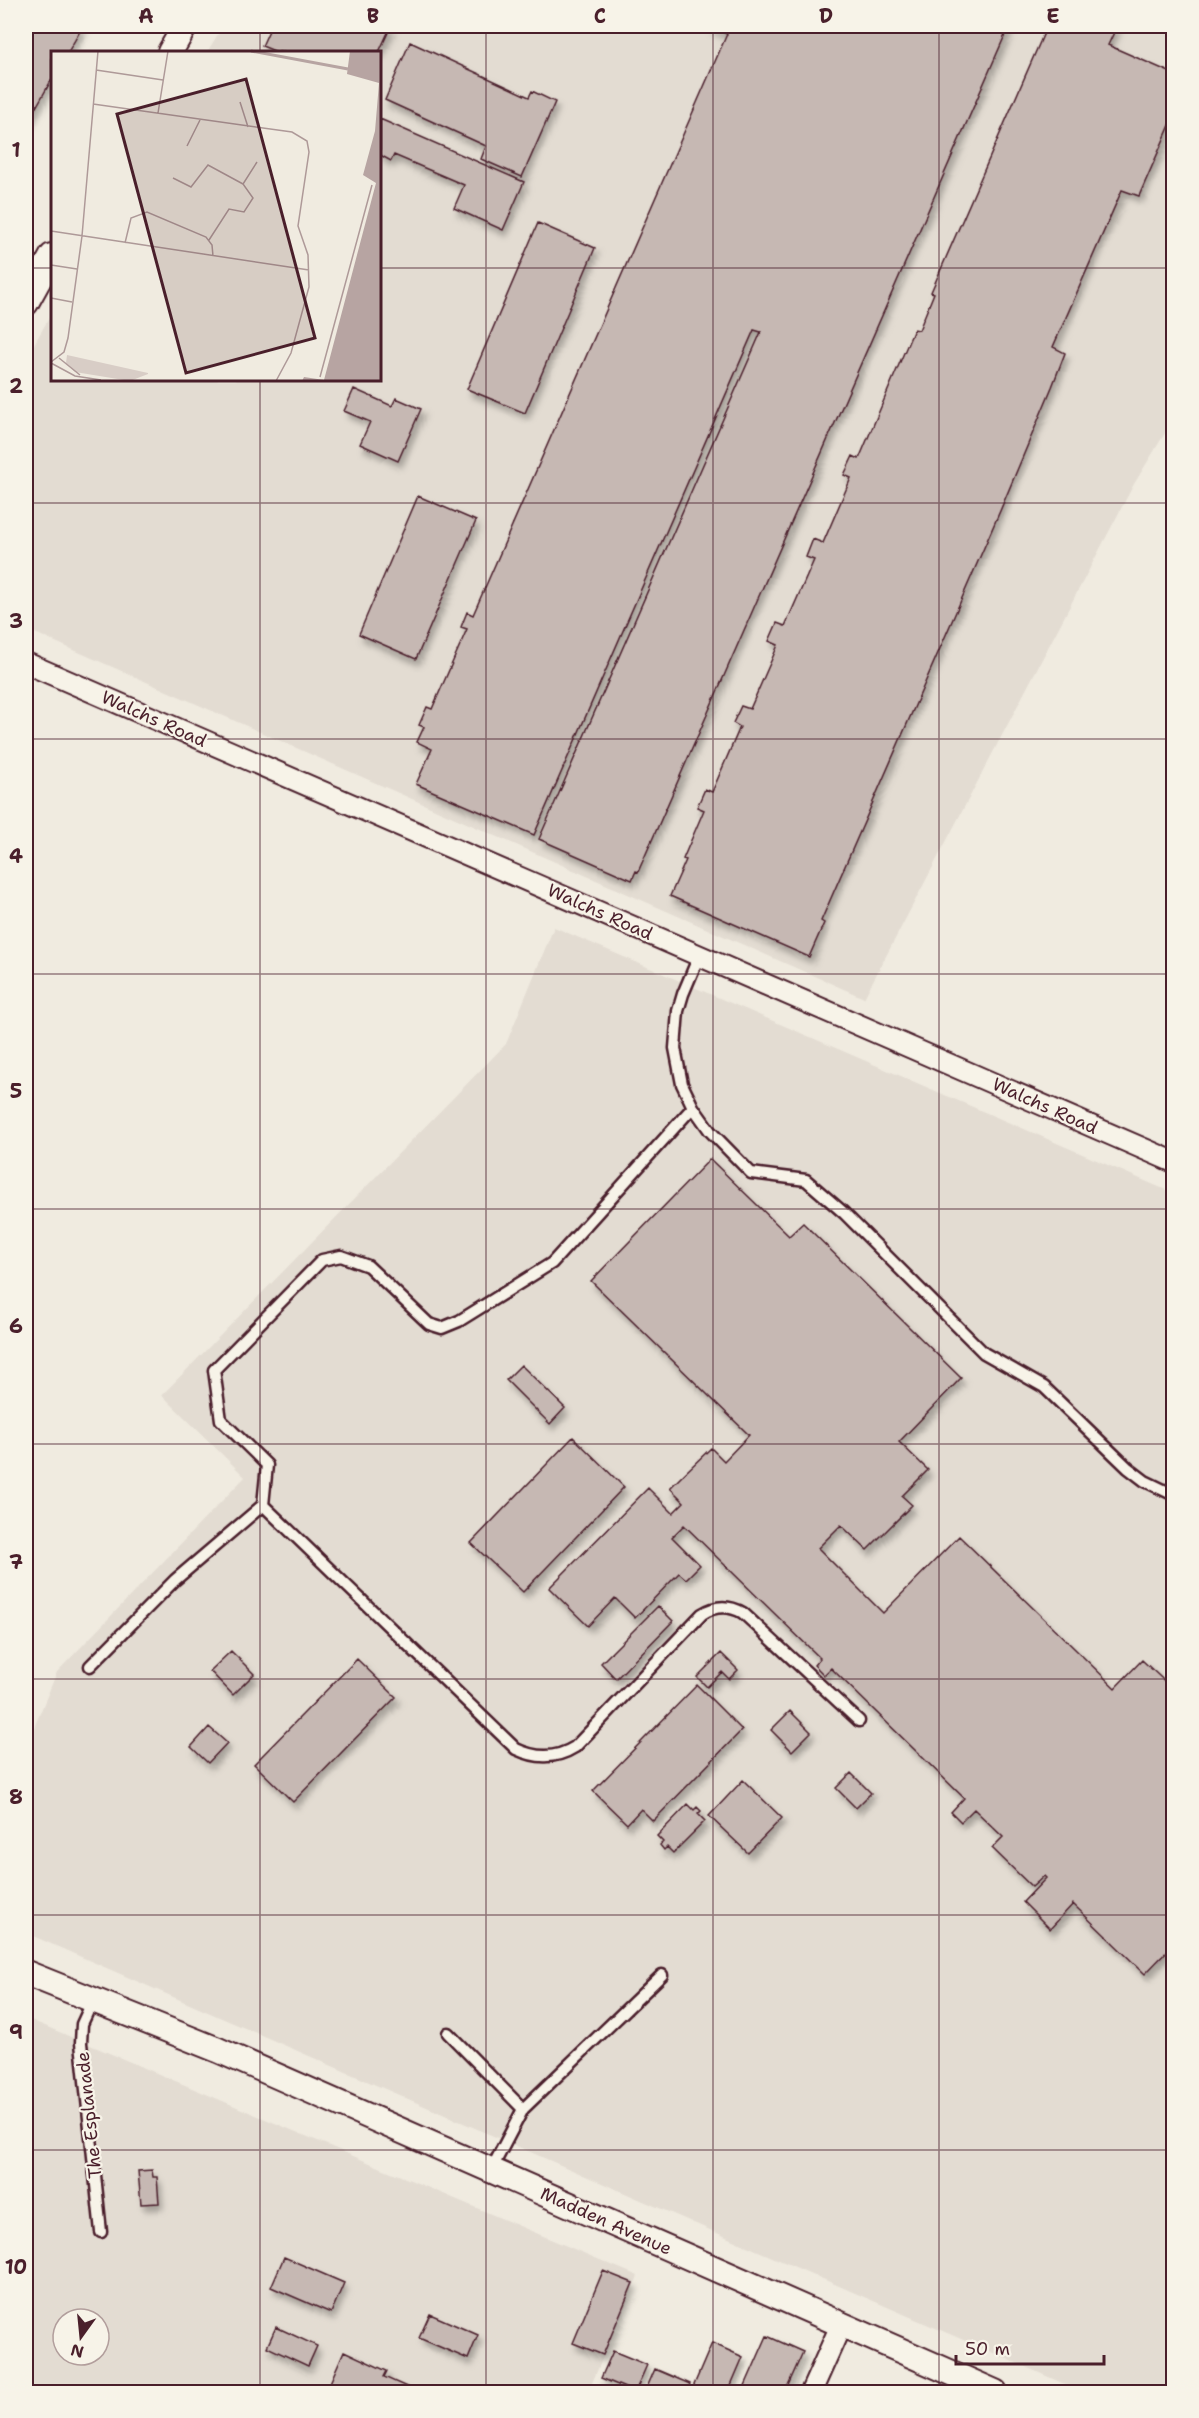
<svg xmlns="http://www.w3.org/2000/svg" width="1199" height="2418" font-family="'Shantell Sans',sans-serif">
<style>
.built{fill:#e3dcd2;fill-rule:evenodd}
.building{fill:#c6b8b3;stroke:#4a1f2b;stroke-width:1.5;filter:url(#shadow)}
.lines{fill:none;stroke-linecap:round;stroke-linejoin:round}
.service-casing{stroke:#4a1f2b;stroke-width:15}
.minor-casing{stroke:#4a1f2b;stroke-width:24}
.tertiary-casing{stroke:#4a1f2b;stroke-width:28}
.service{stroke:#f7f3e8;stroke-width:10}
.minor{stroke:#f7f3e8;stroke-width:20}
.tertiary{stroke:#f7f3e8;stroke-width:24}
.grid{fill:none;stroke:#4a1f2b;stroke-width:1.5;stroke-opacity:0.55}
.labels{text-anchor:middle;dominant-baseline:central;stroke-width:4.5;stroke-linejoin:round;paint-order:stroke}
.street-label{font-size:18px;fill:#4a1f2b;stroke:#f7f3e8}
.inset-river{fill:none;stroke:#b7a4a2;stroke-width:3}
.inset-road{fill:none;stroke:#ae9998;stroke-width:1.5}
.view{fill:#4a1f2b;fill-opacity:0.15;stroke:#4a1f2b;stroke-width:3}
.inset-edge{fill:none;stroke:#4a1f2b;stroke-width:3}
.neatline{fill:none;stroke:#4a1f2b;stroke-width:2}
.grid-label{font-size:20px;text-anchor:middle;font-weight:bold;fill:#4a1f2b}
</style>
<defs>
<filter id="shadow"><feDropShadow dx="3.5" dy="6" stdDeviation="3" flood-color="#0004"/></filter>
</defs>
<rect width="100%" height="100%" fill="#f0ebe0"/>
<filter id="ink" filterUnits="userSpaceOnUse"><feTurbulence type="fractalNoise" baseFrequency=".0167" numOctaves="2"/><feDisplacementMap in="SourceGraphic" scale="12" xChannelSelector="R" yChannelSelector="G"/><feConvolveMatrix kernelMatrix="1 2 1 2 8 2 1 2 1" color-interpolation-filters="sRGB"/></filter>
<g filter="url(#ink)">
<!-- built -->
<path class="built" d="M223,26H1173V420L1134,484L864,998L26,629V358L52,313V380H380V52H207Z
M554,927L1173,1193V2392H1083L26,1933V1747L57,1672L245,1477L162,1395L506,1044Z
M26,2018L638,2276L592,2383L612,2392H26ZM63,2319H99V2355H63Z"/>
<!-- building -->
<path class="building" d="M26,26H83L68,52H52V79L26,125Z
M271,26H391L379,52H277L262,46Z
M707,26H1009L638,872L636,871L632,880L539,839L761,332L754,330L534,835L416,784L432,749L417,742L424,727L419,725L427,707L432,709L467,629L461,627L467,612L473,615L727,34Z
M1047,26H1117L1108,45L1174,74V116L1139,196L1122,190L1053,347L1065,353L1052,387L1000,511L821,921L824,923L809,957L670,896L686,860L683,859L704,810L697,807L705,789L712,792L740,727L733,723L741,706L750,709L778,645L769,641L777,623L785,626L814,560L806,557L813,539L823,543L851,478L844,475L853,456L859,459L914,329L919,330L934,293L931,292Z
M410,42L529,97L532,91L555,102L522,177L481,159L486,146L385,100Z
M380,119L524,182L503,230L454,208L464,185L394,155L391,161L380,155Z
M538,223L595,248L525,413L467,389Z
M354,389L392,406L396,398L421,409L398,461L360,444L370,422L344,411Z
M418,496L476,521L416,659L359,634Z
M710,1159L789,1236L803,1223L961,1378L899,1442L928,1470L902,1496L912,1505L867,1550L841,1525L818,1548L883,1613L959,1536L1115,1688L1142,1660L1174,1690V1944L1145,1974L1073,1904L1050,1929L1023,1902L1046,1878L1044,1876L1032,1887L992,1848L1003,1837L974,1809L961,1822L951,1812L964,1798L831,1668L824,1675L814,1665L820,1658L684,1525L672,1537L700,1565L686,1579L679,1573L635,1618L615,1598L588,1626L549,1588L648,1488L673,1513L684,1502L670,1488L686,1472L711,1448L724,1461L749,1435L591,1281Z
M521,1365L565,1408L550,1424L506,1380Z
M573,1437L624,1487L523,1592L471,1543Z
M658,1606L673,1621L616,1679L601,1663Z
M231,1651L254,1674L233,1695L210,1671Z
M721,1653L738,1670L729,1679L722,1672L707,1687L697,1677Z
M357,1659L396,1697L293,1802L254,1764Z
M697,1685L742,1730L653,1821L641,1809L627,1824L593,1791Z
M790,1711L811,1732L792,1751L771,1730Z
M209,1727L227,1743L208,1763L191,1747Z
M851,1773L871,1793L856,1808L836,1788Z
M743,1780L782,1818L748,1853L709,1816Z
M688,1804L694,1810L697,1807L701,1811L698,1814L705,1821L673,1853L667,1847L664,1850L660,1845L663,1842L657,1836Z
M152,2170L153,2177H157L159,2203L141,2204L138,2171Z
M284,2257L344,2283L331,2313L271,2287Z
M603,2271L633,2283L603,2355L573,2343Z
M430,2314L478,2335L468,2359L419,2338Z
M276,2327L317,2346L308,2366L267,2347Z
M767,2336L803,2352L785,2392H755L744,2388Z
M712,2343L743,2357L728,2392H691Z
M344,2351L387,2371L384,2377L418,2392H326Z
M613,2351L647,2365L635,2392L601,2378Z
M655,2369L690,2384L687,2392H645Z"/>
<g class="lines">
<defs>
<path id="service" d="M699,956L683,994L678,1011L675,1048L682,1084L693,1107L710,1131L751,1173L806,1180L844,1213L984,1353L1044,1387L1128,1468L1145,1481L1174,1495
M263,1505L516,1749C537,1759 556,1759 575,1747L702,1614C716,1605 729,1605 743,1613L859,1721
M90,1666L175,1580L263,1505L267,1465L221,1420L214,1370L322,1260L341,1256L368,1266L429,1324L442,1328L459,1321L552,1263L693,1107
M93,2000L82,2024L81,2043L101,2232
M448,2033L523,2109
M491,2170L523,2109L662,1975"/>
<path id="minor" d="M26,663L1174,1162
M811,2392L841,2325"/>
<path id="tertiary" d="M170,52L185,26
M26,303L52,256
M26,1973L218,2050L995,2392"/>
</defs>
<!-- service casing -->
<use href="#service" class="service-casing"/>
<!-- minor casing -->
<use href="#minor" class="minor-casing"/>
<!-- tertiary casing -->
<use href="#tertiary" class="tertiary-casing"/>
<!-- service -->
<use href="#service" class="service"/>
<!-- minor -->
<use href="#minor" class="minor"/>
<!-- tertiary -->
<use href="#tertiary" class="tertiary"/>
</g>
</g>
<!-- grid -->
<path class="grid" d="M260,26V52M486,26V2392M713,26V2392M939,26V2392M26,268H52M380,268H1174M260,380V2392M26,503H1174M26,739H1174M26,974H1174M26,1209H1174M26,1444H1174M26,1679H1174M26,1915H1174M26,2150H1174"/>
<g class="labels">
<!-- street labels -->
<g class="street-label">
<text transform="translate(154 719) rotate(24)">Walchs Road</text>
<text transform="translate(600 912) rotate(24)">Walchs Road</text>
<text transform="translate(1045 1106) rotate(24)">Walchs Road</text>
<text transform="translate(89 2115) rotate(-96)">The Esplanade</text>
<text transform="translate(606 2221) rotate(24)">Madden Avenue</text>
</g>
</g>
<!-- overview -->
<g transform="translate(51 51)">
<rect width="330" height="330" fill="#f0ebe0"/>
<path d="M16,304L97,322V323L79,330L24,321L15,312Z" fill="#d8cdc6"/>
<path d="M299,0H330V330H251L253,326L273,329L325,132L312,124L324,80L328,32L296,23Z" fill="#b7a4a2"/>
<path class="inset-river" d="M200,0L297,18"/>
<path class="inset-road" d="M45,19L112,29M189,51L197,76M42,53L241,81L256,90L258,101L247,175L257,204L258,236L240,302L225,330M107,62L117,0M136,95L149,69M122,127L140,136L157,114L192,133M0,180L258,219M158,189L178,158L193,161L202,147L192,133L206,111M74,192L80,167L96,161L155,186L161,194L162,205M0,214L26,218M0,247L21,251M8,307L29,324M0,311L13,301L17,287L31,185L47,0M0,312L24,325L50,329M269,326L321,134"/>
<path class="view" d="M195,28L264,287L135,322L66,63Z"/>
<rect width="330" height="330" class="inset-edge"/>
</g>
<!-- margin -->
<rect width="1199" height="2418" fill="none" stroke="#f7f3e8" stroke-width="66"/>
<!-- north arrow -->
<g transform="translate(81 2337) rotate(195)"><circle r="28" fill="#f7f3e8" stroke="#b29e9c" stroke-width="1.5"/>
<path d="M0-4.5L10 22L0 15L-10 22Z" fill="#4a1f2b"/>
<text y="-9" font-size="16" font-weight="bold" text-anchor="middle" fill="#4a1f2b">N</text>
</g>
<!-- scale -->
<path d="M956 2355v9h148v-9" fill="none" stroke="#4a1f2b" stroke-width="3"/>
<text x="965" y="2355" font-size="18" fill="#4a1f2b" stroke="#f7f3e8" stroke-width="4.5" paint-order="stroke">50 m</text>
<rect x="33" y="33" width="1133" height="2352" class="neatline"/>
<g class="grid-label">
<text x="146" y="23">A</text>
<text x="373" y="23">B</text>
<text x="600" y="23">C</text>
<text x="826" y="23">D</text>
<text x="1053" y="23">E</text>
<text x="16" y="157">1</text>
<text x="16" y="393">2</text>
<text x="16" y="628">3</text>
<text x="16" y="863">4</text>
<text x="16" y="1098">5</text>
<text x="16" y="1333">6</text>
<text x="16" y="1569">7</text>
<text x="16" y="1804">8</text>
<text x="16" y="2039">9</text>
<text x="16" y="2274">10</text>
</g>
</svg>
